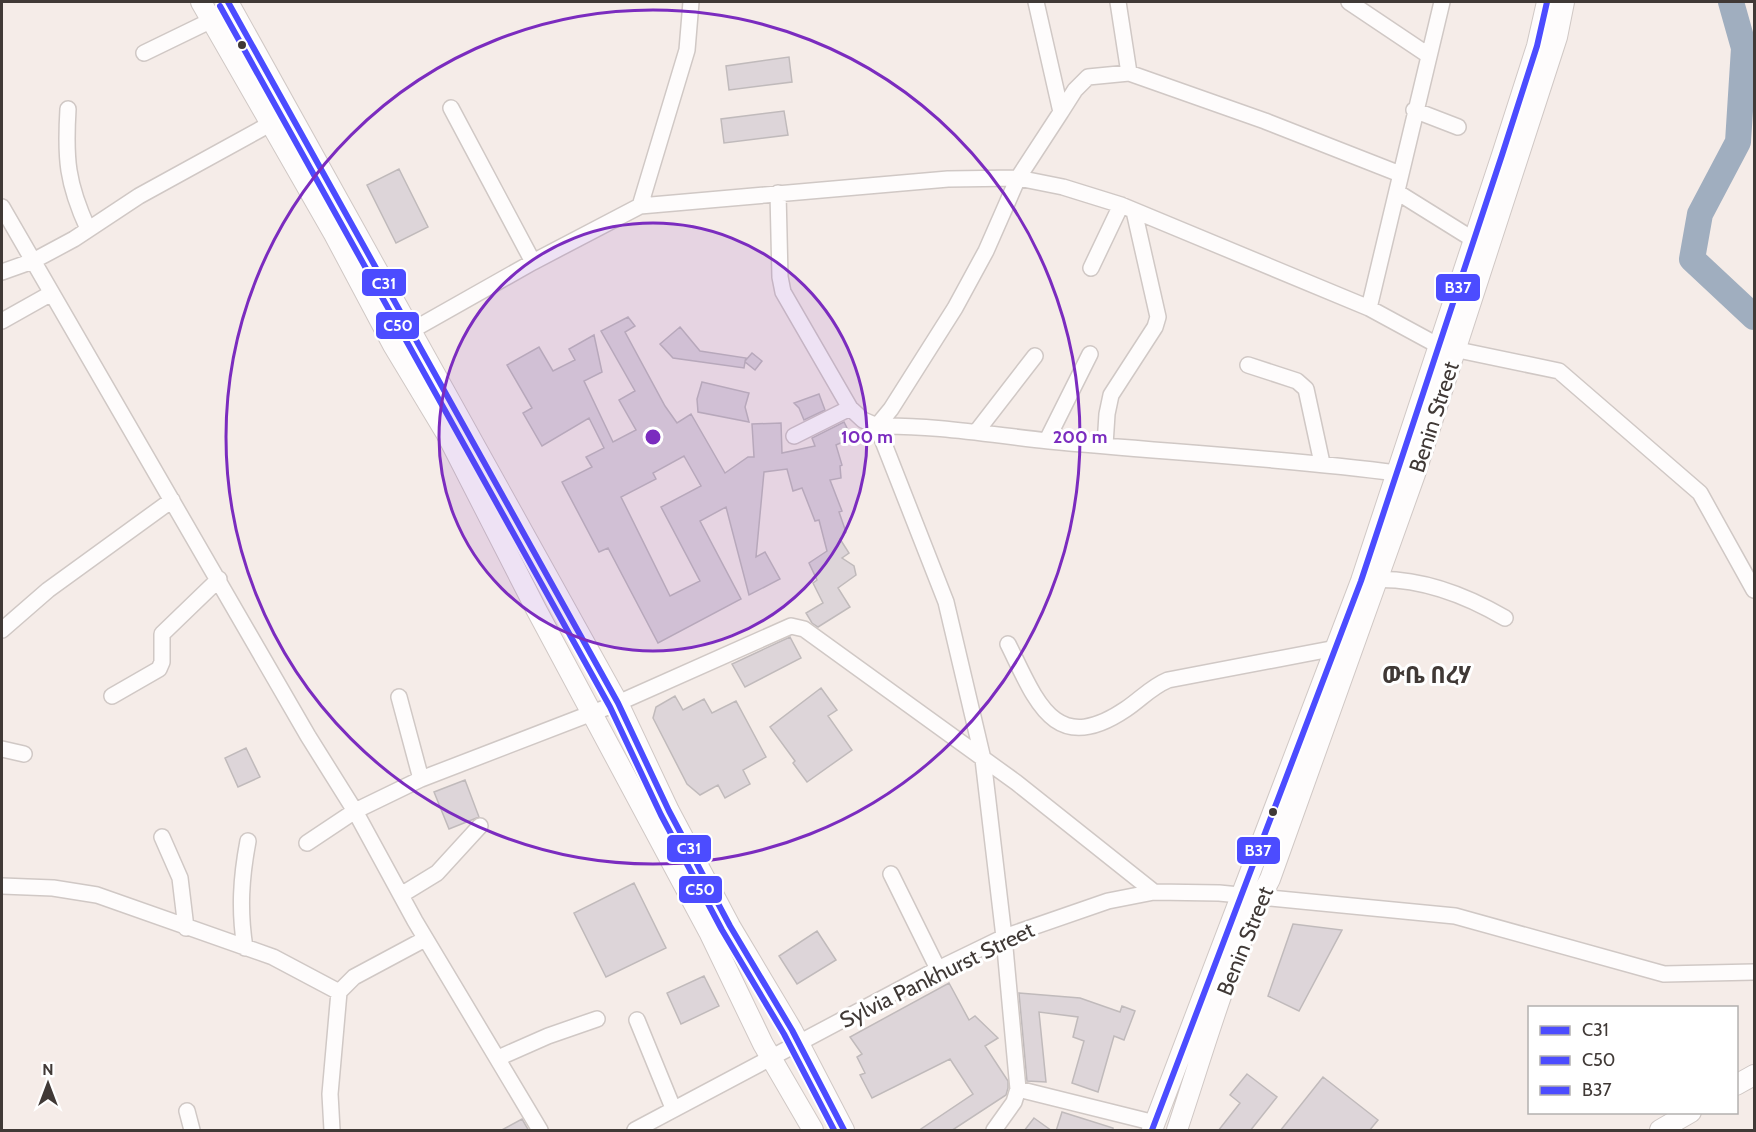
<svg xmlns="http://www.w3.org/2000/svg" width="1756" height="1132" font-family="Cabin,'Noto Sans Ethiopic',sans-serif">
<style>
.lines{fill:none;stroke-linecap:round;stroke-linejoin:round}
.river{stroke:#a0aebf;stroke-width:26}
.building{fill:#ddd5d9;stroke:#c0babb;stroke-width:1.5;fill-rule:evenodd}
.minor-casing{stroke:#d0c8c5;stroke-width:18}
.major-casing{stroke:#d0c8c5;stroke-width:22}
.minor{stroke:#fefcfc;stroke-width:15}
.major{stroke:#fefcfc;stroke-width:20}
.bus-1-casing{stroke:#fff;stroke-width:10}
.bus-2-casing{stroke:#fff;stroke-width:10}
.bus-3-casing{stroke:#fff;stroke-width:10}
.bus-1{stroke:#4c4cff;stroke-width:6}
.bus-2{stroke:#4c4cff;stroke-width:6}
.bus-3{stroke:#4c4cff;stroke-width:6}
.ring{fill:none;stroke:#7b2cbf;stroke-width:3}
.bus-dot{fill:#403936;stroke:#fff;stroke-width:2}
.labels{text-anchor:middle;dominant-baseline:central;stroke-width:6;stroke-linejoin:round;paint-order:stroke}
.street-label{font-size:22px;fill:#403936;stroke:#fff}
.neighbourhood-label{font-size:24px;font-weight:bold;fill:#403936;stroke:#fff}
.centre{fill:#7b2cbf;stroke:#fff;stroke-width:3}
.ring-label{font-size:18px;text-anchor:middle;font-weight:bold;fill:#7b2cbf;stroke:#fff;stroke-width:6;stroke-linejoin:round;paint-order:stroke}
.line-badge{stroke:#fff;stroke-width:2}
.badge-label{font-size:16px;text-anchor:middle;font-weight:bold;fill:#fff}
</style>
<rect width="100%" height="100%" fill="#f5ece8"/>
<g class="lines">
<!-- river -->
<path class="river" d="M1731,2L1744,48L1738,142L1700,214L1692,259L1754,317"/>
</g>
<!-- building -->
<path class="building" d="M789,57L792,82L729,90L726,66Z
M784,111L788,135L724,143L721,119Z
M399,169L428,227L396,243L367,185Z
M628,317L635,326L625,332L665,406L677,423L691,414L725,473L748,457H754L752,424L781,423L782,453L815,446L812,438L844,422L852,438L836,445L842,465L840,466L841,478L830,480L842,511L839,512L846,532L840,539L849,553L842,558L854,566L856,575L838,588L850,607L818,627L812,623L806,613L823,603L813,583L817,580L809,563L827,551L819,520L815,521L802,488L793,491L787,469L764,472L756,557L765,552L780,579L749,595L726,507L700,521L741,599L658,643L608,548L599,552L562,482L592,467L586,457L604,448L589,418L542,446L523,413L532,408L507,365L539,347L553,371L575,360L569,349L594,335L602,372L584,381L613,442L636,430L619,400L635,391L601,331ZM684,456L701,486L661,507L700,581L670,596L621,497L656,479L653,473Z
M680,327L700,351L746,358L745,361L752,353L762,361L755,370L745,362L744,368L673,358L660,344Z
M702,382L749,393L745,407L749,422L698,412L697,399Z
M819,394L825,410L804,420L799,408L794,403Z
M790,637L801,658L745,687L732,664Z
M821,688L837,710L828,716L852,750L807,782L793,763L795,761L770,727Z
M675,696L683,710L704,699L712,713L736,701L766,757L743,770L750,784L725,798L718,785L700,795L687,784L653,718L656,707Z
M246,748L260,777L238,787L225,758Z
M465,780L479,817L449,829L434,792Z
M634,883L666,948L606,977L574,913Z
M1293,924L1342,930L1299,1011L1268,996Z
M817,931L836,960L797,984L779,956Z
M704,976L719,1006L681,1024L667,993Z
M949,983L969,1020L975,1016L998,1038L985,1046L1008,1081V1088L1006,1095L951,1131H918L973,1094L950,1059L872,1098L860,1075L865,1073L857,1057L862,1054L850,1037Z
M1019,993L1080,998L1120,1012L1122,1006L1135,1011L1124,1040L1114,1036L1098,1092L1072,1083L1084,1041L1073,1037L1078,1017L1039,1012L1046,1082L1027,1081Z
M1247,1074L1277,1097L1250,1131H1218L1240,1103L1230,1095Z
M1323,1077L1378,1120L1369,1131H1280Z
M1062,1112L1113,1128V1131H1056Z
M1034,1118L1052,1131H1024Z
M522,1119L529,1131H500Z"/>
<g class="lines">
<defs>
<path id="minor" d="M1118,2L1129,73
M1349,2L1428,55
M144,53L212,20
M451,108L533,262
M68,109C65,159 67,183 88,229
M1414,110L1458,127
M1061,112L1075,90L1088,77L1129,73L1265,121L1400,174
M1397,192L1474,240L1482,242
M778,193L780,277L783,292L850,408L863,420L877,426C935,425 992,435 1049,441C1165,452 1282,458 1397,473
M640,206L687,50L691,2
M2,207L308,736L355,811L415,921L540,1130
M1091,268L1121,205
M2,272L33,261L74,239L139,196L270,124
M1369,308L1442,2
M2,321L50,294
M393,345L409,332L533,262L640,206L948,179L1018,178L1063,187L1121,205L1369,308L1439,346L1559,371L1700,493L1754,590
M1248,365L1297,381L1306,389L1322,463
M877,426L946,602L983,759L1004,937L1018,1089L1155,1123
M877,426L891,409L955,308L986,251L1018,178L1061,112L1036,2
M977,431L1035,356
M794,436L850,408
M1047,440L1090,354
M1105,445L1107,414L1111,395L1155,327L1158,317L1134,211
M1367,580C1415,576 1464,594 1505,618
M2,630L48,590L172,500
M1008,644C1036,700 1054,758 1126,709C1141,699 1151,687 1168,680L1336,648L1345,650
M112,696L159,669L162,662V634L219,579
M399,697L421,779
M2,749L24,754
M162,837L180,878L186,928
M307,843L355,811L421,779L618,703L791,626L804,629L1017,783L1154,892
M891,874L938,969
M2,886L53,888L97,895L273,957L339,992
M401,895L437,873L480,826
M245,948C239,910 241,878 248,841
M637,1020L673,1108
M498,1058L548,1036L597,1019
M187,1111L192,1130
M332,1130L330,1094L339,992L354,977L425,939
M635,1130L938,969L1004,937L1108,901L1154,892L1219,893L1455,916L1664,974L1754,972
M994,1130L1014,1102L1018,1089"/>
<path id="major" d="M201,2L334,234L393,345L446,433L536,609L709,932L763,1044L813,1130
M228,2L618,703L669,811L730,926L792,1030L844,1130
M1736,1085L1754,1075
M1152,1130L1361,581L1502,155L1537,46L1547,2
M1177,1130C1204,1050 1230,954 1270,879L1415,474L1557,37L1564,2
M1660,1130L1691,1112"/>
</defs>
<!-- minor casing -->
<use href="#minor" class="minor-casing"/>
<!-- major casing -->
<use href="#major" class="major-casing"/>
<!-- minor -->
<use href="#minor" class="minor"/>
<!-- major -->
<use href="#major" class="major"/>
<defs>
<path id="bus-1" d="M228,2L618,703L669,811L730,926L792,1030L844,1130"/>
<path id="bus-2" d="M220,6L610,707L661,815L722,930L784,1034L834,1130"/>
<path id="bus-3" d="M1152,1130L1361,581L1502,155L1537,46L1547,2"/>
</defs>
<!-- bus-1 casing -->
<use href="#bus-1" class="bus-1-casing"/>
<!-- bus-2 casing -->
<use href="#bus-2" class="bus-2-casing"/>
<!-- bus-3 casing -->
<use href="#bus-3" class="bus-3-casing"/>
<!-- bus-1 -->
<use href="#bus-1" class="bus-1"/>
<!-- bus-2 -->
<use href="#bus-2" class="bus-2"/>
<!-- bus-3 -->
<use href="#bus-3" class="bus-3"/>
</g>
<!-- distance rings -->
<circle cx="653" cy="437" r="214" fill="#7b2cbf" fill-opacity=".12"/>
<g class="ring">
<circle cx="653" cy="437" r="214"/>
<circle cx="653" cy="437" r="427"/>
</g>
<!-- markers -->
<g class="bus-dot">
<circle cx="242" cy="45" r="5"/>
<circle cx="1273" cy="812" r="5"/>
</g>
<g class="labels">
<!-- street labels -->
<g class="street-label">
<text transform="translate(1434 417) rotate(-72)">Benin Street</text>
<text transform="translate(1245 941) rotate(-68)">Benin Street</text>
<text transform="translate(937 975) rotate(-26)">Sylvia Pankhurst Street</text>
</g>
<!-- neighbourhood labels -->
<g class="neighbourhood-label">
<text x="1427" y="674">ውቤ በረሃ</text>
</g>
</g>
<circle cx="653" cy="437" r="9" class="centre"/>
<g class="ring-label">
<text x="867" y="443">100 m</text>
<text x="1080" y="443">200 m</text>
</g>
<g class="line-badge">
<rect x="361" y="268" width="46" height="29" rx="6" fill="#4c4cff"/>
<rect x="1435" y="273" width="46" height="29" rx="6" fill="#4c4cff"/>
<rect x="375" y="311" width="45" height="29" rx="6" fill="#4c4cff"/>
<rect x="666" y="834" width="46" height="29" rx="6" fill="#4c4cff"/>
<rect x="1236" y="836" width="45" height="29" rx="6" fill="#4c4cff"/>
<rect x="678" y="875" width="45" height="29" rx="6" fill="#4c4cff"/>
</g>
<g class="badge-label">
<text x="384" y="289">C31</text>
<text x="1458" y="293">B37</text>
<text x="398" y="331">C50</text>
<text x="689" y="854">C31</text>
<text x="1258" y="856">B37</text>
<text x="700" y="895">C50</text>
</g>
<!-- border -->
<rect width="1756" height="1132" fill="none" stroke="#403936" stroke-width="6"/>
<!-- legend -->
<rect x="1528" y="1006" width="210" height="108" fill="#ffffff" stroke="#b3b0af" stroke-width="1.5"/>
<rect x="1540" y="1026" width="30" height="9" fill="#4c4cff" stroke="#b3b0af" stroke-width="1.5"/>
<text x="1582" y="1036" font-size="18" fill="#403936">C31</text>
<rect x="1540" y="1056" width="30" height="9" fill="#4c4cff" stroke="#b3b0af" stroke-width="1.5"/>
<text x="1582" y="1066" font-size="18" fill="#403936">C50</text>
<rect x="1540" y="1086" width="30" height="9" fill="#4c4cff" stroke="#b3b0af" stroke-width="1.5"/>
<text x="1582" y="1096" font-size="18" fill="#403936">B37</text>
<!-- north arrow -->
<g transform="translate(48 1084)" stroke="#ffffff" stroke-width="4.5" paint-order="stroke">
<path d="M0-4.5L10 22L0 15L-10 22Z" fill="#403936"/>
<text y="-9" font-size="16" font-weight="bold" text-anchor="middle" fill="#403936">N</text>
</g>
</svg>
